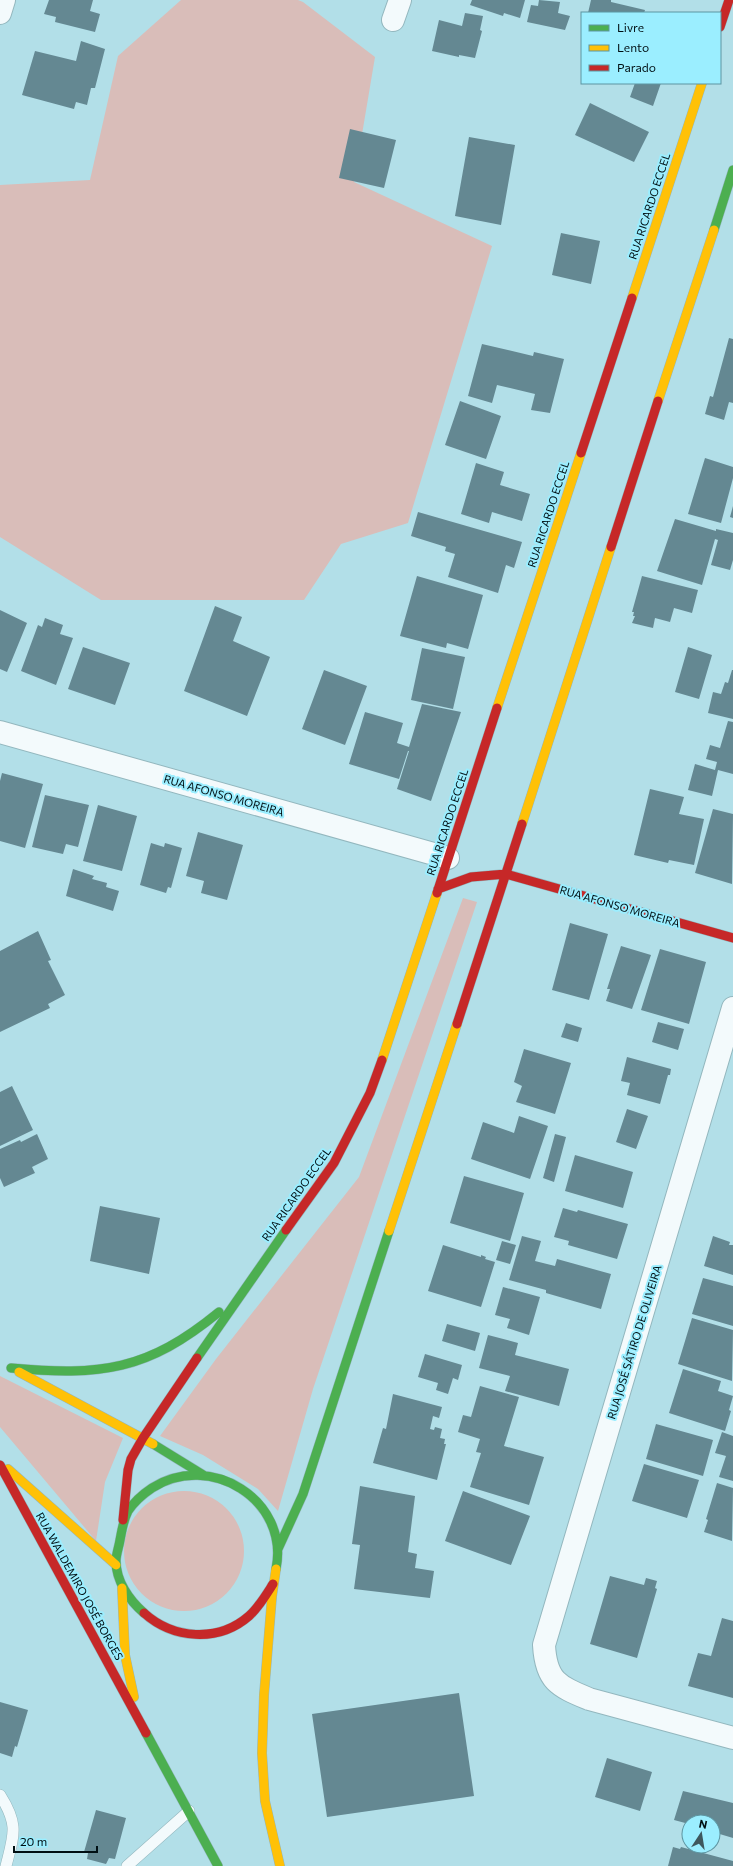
<svg xmlns="http://www.w3.org/2000/svg" width="733" height="1866" font-family="Commissioner,sans-serif">
<style>
.green{fill:#d9bdb9}
.building{fill:#648892}
.lines{fill:none;stroke-linecap:round;stroke-linejoin:round}
.lane-casing{stroke:#93b7be;stroke-width:12}
.street-casing{stroke:#93b7be;stroke-width:24}
.fast-casing{stroke:#93b7be;stroke-width:10}
.slow-casing{stroke:#93b7be;stroke-width:10}
.jam-casing{stroke:#93b7be;stroke-width:10}
.lane{stroke:#f3fafc;stroke-width:11}
.street{stroke:#f3fafc;stroke-width:22}
.fast{stroke:#4caf50;stroke-width:9}
.slow{stroke:#ffc107;stroke-width:9}
.jam{stroke:#c62828;stroke-width:9}
.labels{text-anchor:middle;dominant-baseline:central;stroke-width:4;stroke-linejoin:round;paint-order:stroke}
.street-label{font-size:11px;fill:#000f13;stroke:#9beeff}
</style>
<rect width="100%" height="100%" fill="#b2dfe8"/>
<!-- green -->
<path class="green" d="M181,0H298L303,2L375,57L354,182L492,246L408,523L341,544L304,600H101L0,537V185L90,180L118,56Z
M463,898L477,902L313,1389L278,1511L258,1489L203,1455L160,1436L216,1359L359,1177Z
M0,1376L123,1438L105,1482L96,1541L0,1427Z
M124 1551a60 60 0 1 1 120 0a60 60 0 1 1-120 0Z"/>
<!-- building -->
<path class="building" d="M49,0H93L90,11L100,14L95,32L55,22L56,17L44,14Z
M472,0H525L520,18L504,13L503,16L470,5Z
M539,0L560,2L558,13L570,16L565,30L527,22L531,5L538,6Z
M591,0H611V2L645,10L644,13H588Z
M465,13L483,16L480,30L482,31L475,58L459,55V57L432,51L439,20L462,26Z
M81,41L105,49L95,88H91L87,105L76,102L74,109L22,95L35,51L76,61Z
M635,83H661L653,106L630,97Z
M590,103L649,132L634,162L575,135Z
M350,129L396,140L384,188L339,178Z
M469,137L515,145L501,225L455,216Z
M561,233L600,241L591,284L552,275Z
M729,338L733,339V403L729,402L724,420L705,414L710,396L713,397Z
M482,344L533,356L534,352L564,359L550,413L531,410L535,394L497,385L492,403L468,396Z
M460,401L501,416L486,459L445,445Z
M705,458L733,467V478L721,523L688,514Z
M476,463L504,472L500,485L530,494L522,521L492,512L489,523L461,514Z
M733,506V518L730,517Z
M418,512L522,542L514,568L506,565L498,593L448,577L455,554L445,551L446,547L411,536Z
M675,519L716,531V529L733,533V560L730,570L711,565L718,540L715,539L702,585L657,571Z
M417,576L483,595L468,649L447,643L446,648L400,636Z
M642,576L698,590L692,613L674,608L670,622L655,618L653,628L632,623L635,616H633L634,612H632Z
M215,606L242,617L233,641L270,657L247,716L184,691Z
M0,610L27,623L7,672L0,669Z
M45,618L63,625L60,634L73,638L56,685L21,671L38,625L42,627Z
M83,647L130,663L115,705L68,689Z
M688,647L712,655L699,699L675,692Z
M422,648L465,657L453,709L411,700Z
M324,670L367,686L345,745L302,729Z
M732,670H733V719L708,713L713,692L721,694L725,682L728,683Z
M422,704L461,712L431,801L397,789L409,751H408L399,779L349,764L365,712L403,723L397,743L409,747Z
M728,721L733,722V774L718,770L712,796L688,790L695,764L715,770L717,762L706,759L710,745L720,748Z
M2,773L43,784L25,848L0,841V781Z
M650,789L684,797L679,814L704,819L694,865L669,860L668,863L634,855Z
M45,795L89,805L78,847L66,844L63,854L32,847Z
M98,805L137,816L122,871L83,861Z
M713,809L733,814L732,884L695,873Z
M198,832L243,845L227,900L201,893L204,881L186,876Z
M151,843L164,847L165,843L182,848L171,888L168,887L166,893L140,885Z
M73,869L94,876L92,879L107,883L106,887L119,891L113,911L66,896Z
M570,923L608,934L589,1000L552,990Z
M38,931L51,960L48,961L65,995L48,1004L50,1008L0,1032V951Z
M621,946L651,955L632,1009L606,1001L610,989H607Z
M660,949L706,962L689,1024L641,1010Z
M658,1022L684,1029L678,1050L652,1042Z
M566,1023L582,1028L578,1042L561,1037Z
M524,1049L571,1063L555,1114L516,1102L522,1086L514,1082Z
M627,1057L671,1069L670,1075H668L660,1104L627,1095L630,1083L621,1081Z
M12,1086L33,1130L0,1146V1092Z
M627,1109L648,1116L636,1149L616,1142Z
M519,1116L548,1126L530,1179L471,1159L483,1122L514,1133Z
M37,1134L48,1159L32,1167L35,1173L4,1187L0,1178V1149L20,1140L21,1142Z
M555,1134L566,1137L554,1182L543,1178Z
M575,1155L633,1172L623,1208L565,1191Z
M464,1176L524,1193L510,1241L450,1223Z
M100,1206L160,1218L149,1274L90,1261Z
M563,1208L577,1212L578,1210L628,1224L617,1259L568,1245L569,1241L554,1237Z
M522,1236L541,1241L535,1261L555,1266L557,1259L611,1274L601,1309L546,1293V1290L509,1280Z
M713,1236L730,1242L729,1245H733V1275L704,1266Z
M502,1241L516,1245L510,1264L496,1260Z
M443,1245L481,1257V1255L486,1257L485,1259L495,1262L481,1307L428,1291Z
M703,1278L733,1286V1326L692,1314Z
M503,1287L540,1297L529,1335L507,1328L510,1319L495,1315Z
M692,1318L733,1330L732,1381L678,1364Z
M447,1324L480,1333L475,1351L442,1341Z
M488,1335L518,1343L515,1355L569,1369L559,1406L505,1391L510,1376L479,1368Z
M425,1354L462,1365L458,1380L453,1378L448,1394L436,1390L438,1383L418,1377Z
M683,1369L721,1381L718,1391L733,1396L729,1410L731,1411L725,1431L669,1413Z
M480,1386L519,1397L504,1446L544,1457L529,1505L470,1487L481,1453L476,1452L480,1439L458,1432L463,1415L471,1417Z
M393,1394L442,1407L439,1418L433,1416L430,1429L434,1430L435,1427L442,1429L440,1438L445,1439L444,1444H446L437,1480L373,1463L383,1428L386,1429Z
M656,1424L713,1440L703,1476L646,1459Z
M722,1432L733,1436V1481L719,1477L726,1456L715,1453Z
M644,1464L699,1480L687,1518L632,1501Z
M717,1483L733,1488L732,1541L704,1532L708,1520L706,1519Z
M360,1486L415,1496L408,1552L417,1554L415,1568L434,1571L430,1598L354,1589L360,1545L352,1544Z
M463,1491L530,1516L511,1565L445,1541Z
M610,1576L644,1585L646,1578L657,1581L655,1588L657,1589L637,1658L590,1644Z
M722,1618L733,1621V1698L688,1686L698,1653L711,1656Z
M459,1693L474,1796L327,1817L312,1714Z
M0,1702L28,1710L17,1747L15,1746L12,1757L0,1753Z
M607,1758L652,1772L640,1811L595,1797Z
M683,1791L733,1803V1838L713,1832V1822H689V1824L674,1820Z
M96,1810L126,1818L115,1859L109,1858L106,1864L87,1859L88,1853L84,1852Z
M673,1847L680,1849L681,1847L733,1861V1866H668Z"/>
<g class="lines">
<defs>
<path id="lane" d="M0,1795C19,1825 14,1834 6,1866
M127,1866L189,1811"/>
<path id="street" d="M0,13L4,0
M393,20L400,0
M0,732L448,858
M733,1008L544,1645C546,1681 558,1686 589,1699L733,1738"/>
<path id="fast" d="M714,230L733,170
M197,1358L286,1230
M11,1368C101,1376 147,1371 219,1312
M153,1444L205,1476
M278,1549L303,1494L389,1231
M144,1613C129,1600 116,1581 116,1561C116,1554 119,1547 120,1540C122,1530 123,1521 128,1511C134,1502 143,1494 152,1488C210,1451 290,1500 276,1569
M146,1733L218,1866"/>
<path id="slow" d="M632,298L702,83
M658,401L714,230
M497,708L581,453
M522,824L611,547
M382,1060L437,893
M389,1231L457,1024
M19,1372L153,1444
M8,1469L116,1565
M276,1569L272,1596L264,1695L262,1753L265,1801L280,1866
M122,1588L125,1655L134,1697"/>
<path id="jam" d="M720,27L729,0
M581,453L632,298
M611,547L658,401
M506,874L733,938
M438,889L471,877L506,874
M437,893L497,708
M457,1024L522,824
M286,1230L334,1163L370,1093L382,1060
M0,1465L146,1733
M123,1520L128,1470L131,1459L143,1438L197,1358
M144,1613C173,1639 218,1643 249,1616C259,1607 266,1595 273,1584"/>
</defs>
<!-- lane casing -->
<use href="#lane" class="lane-casing"/>
<!-- street casing -->
<use href="#street" class="street-casing"/>
<!-- fast casing -->
<use href="#fast" class="fast-casing"/>
<!-- slow casing -->
<use href="#slow" class="slow-casing"/>
<!-- jam casing -->
<use href="#jam" class="jam-casing"/>
<!-- lane -->
<use href="#lane" class="lane"/>
<!-- street -->
<use href="#street" class="street"/>
<!-- fast -->
<use href="#fast" class="fast"/>
<!-- slow -->
<use href="#slow" class="slow"/>
<!-- jam -->
<use href="#jam" class="jam"/>
</g>
<g class="labels">
<!-- street labels -->
<g class="street-label">
<text transform="translate(649 206) rotate(-72)">RUA RICARDO ECCEL</text>
<text transform="translate(548 514) rotate(-72)">RUA RICARDO ECCEL</text>
<text transform="translate(224 795) rotate(16)">RUA AFONSO MOREIRA</text>
<text transform="translate(447 822) rotate(-72)">RUA RICARDO ECCEL</text>
<text transform="translate(620 906) rotate(16)">RUA AFONSO MOREIRA</text>
<text transform="translate(296 1194) rotate(-55)">RUA RICARDO ECCEL</text>
<text transform="translate(634 1342) rotate(-73)">RUA JOSÉ SÁTIRO DE OLIVEIRA</text>
<text transform="translate(80 1586) rotate(61)">RUA WALDEMIRO JOSÉ BORGES</text>
</g>
</g>
<!-- legend -->
<rect x="581" y="12" width="140" height="72" fill="#9beeff" stroke="#5d95a1"/>
<rect x="589" y="25" width="20" height="6" fill="#4caf50" stroke="#5d95a1"/>
<text x="617" y="32" font-size="12" fill="#000f13">Livre</text>
<rect x="589" y="45" width="20" height="6" fill="#ffc107" stroke="#5d95a1"/>
<text x="617" y="52" font-size="12" fill="#000f13">Lento</text>
<rect x="589" y="65" width="20" height="6" fill="#c62828" stroke="#5d95a1"/>
<text x="617" y="72" font-size="12" fill="#000f13">Parado</text>
<!-- north arrow -->
<g transform="translate(701 1834) rotate(12)"><circle r="19" fill="#9beeff" stroke="#5d95a1"/>
<path d="M0-3L7 15L0 10L-7 15Z" fill="#3e585e"/>
<text y="-6" font-size="11" font-weight="bold" text-anchor="middle" fill="#000f13">N</text>
</g>
<!-- scale -->
<path d="M14 1846v6h83v-6" fill="none" stroke="#000f13" stroke-width="2"/>
<text x="20" y="1846" font-size="12" fill="#000f13" stroke="#9beeff" stroke-width="3" paint-order="stroke">20 m</text>
</svg>
